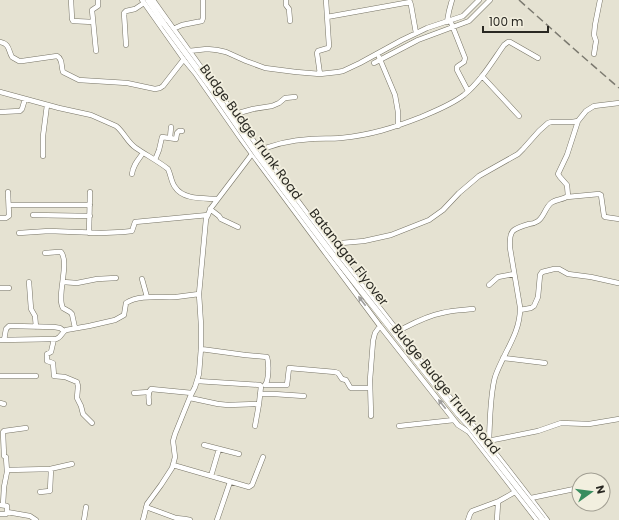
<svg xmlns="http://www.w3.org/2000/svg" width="619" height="520" font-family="Poppins,sans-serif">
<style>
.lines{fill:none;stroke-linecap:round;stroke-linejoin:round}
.minor-casing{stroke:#777466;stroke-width:5.5}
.major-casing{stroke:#777466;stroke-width:6}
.minor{stroke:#fff;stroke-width:4.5}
.major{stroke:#fff;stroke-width:5.5}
.rail{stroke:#7c7a70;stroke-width:1.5;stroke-dasharray:8 4;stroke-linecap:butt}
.major-bridge-casing{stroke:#777466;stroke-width:6;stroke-linecap:butt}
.major-bridge{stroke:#fff;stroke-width:5.5}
.oneway{fill:#9f9e9c}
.labels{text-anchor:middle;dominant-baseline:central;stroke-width:3.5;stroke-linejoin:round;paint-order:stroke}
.street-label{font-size:13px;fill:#292822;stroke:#f2efdf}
</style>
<rect width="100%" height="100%" fill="#e5e2d2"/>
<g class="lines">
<defs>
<path id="minor" d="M71,0L72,19L73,21L93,22
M142,0L185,61L195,73L241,139L324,251L380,326L458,425L469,432L537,520
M153,0L260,150L330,244L442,388C479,431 513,475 547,520
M286,0V5L289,9L290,21
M327,17L410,2L411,5L416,33
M450,20L465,58L464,62L458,66L457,67V70L468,91
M447,22L449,11L452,0
M173,29L182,25L202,21L203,18V0
M0,42C10,44 8,50 12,57L19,61H22L57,56C63,59 61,67 63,72L79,80L127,83L155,89L160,88L163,86L184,59
M126,45L124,13L126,11L135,9L144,3
M96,51L92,10L98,6V0
M189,51L207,49L217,50L226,52L246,61L265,68L296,72L320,74L338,72L343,71L360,63L402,40L427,28L463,16L479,0
M594,54L596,41L594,35L595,25L600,0
M379,57L395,95L398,112V126
M374,63L418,40L469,21L490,0
M320,74L317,53L318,51L328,48L329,46L326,0
M482,76L519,116
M0,92L59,108L91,115L116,126C124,132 127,142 136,148C146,155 158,161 168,169C171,175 171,182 175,187C183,200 204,198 217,199
M0,112L20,111L22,109L25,99
M235,114L253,109L272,106L279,103L285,98L295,97
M170,138L171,127
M43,156V136L47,105
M155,160L159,150L162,137L176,139L177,133L179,131H182
M132,174C133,165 138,160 143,153
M567,197L599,194L601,195L604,216L605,217L619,219
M9,205H90
M210,209L219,216L221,219L238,227
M33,215L90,216
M0,218H6L9,216L8,192
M19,233L49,231L101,233L123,232L132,231L135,222L208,215
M89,233L90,192
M330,244L364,241L391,235L429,220L443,210L459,193L479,176L518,154L523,149L539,131L548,123L551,122H572L578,121L586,111L594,106L619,103
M45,253L58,252H61C70,263 56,297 63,308L70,312L72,314L75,328
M142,279L147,297
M29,282L31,309L35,316L36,327
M63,282L77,283L97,279L116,278
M489,285L498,277L514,274
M0,288H9
M520,310L531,308L534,306L538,297L540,275L542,272L554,269H559L568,274L591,277L618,283
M398,331C412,324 426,316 442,313C452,310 463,310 473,309
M54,339L51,352L47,354V361L53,363L54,376L65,377L77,382L78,386L77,398L81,406L83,414L92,423
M0,340L56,339C61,338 62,332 66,330L89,326L115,320L124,315L126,303C140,294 161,298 176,297C184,296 191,295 199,294
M4,340L6,329L9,326H13L54,327L60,328L64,331
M201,349L245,355L267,357C269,363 269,380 265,385
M503,358L545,363
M0,376H36
M197,381L260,385L261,386L259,404L255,426
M266,385H287L289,368L335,372L338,373L342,379L346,380L350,387L351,388H370
M134,393L149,392
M260,394H274L304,396
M190,398L218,404L228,405L259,404
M0,403L4,404
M149,403C149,398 147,393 151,389L192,393
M371,416L370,380L373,341L375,333L380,326
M399,426L454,420
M488,441L538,431L561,423L589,424L619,419
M489,441C490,421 490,395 495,377C503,353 521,333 520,307L510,248C509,230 512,229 529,224C532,224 535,223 538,221C544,217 545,208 551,203C556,199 563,200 568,196L567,185L560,177L558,174L567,155L578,121
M204,445L239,454
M173,465L249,487L252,485L263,457
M7,470L50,469L72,464
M211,476L219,449
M40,492L50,491L51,469
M531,498L579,488
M0,505L7,506V512L30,516L36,520
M3,505L4,487L7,472L6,457L4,456L3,432L4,431L26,428
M146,507L176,518L185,519L190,520
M0,514H6L7,512
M84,520L86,507
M143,520L147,504L161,485L172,468L174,461L175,457L173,441L175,434L190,397L195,387L199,374L201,348V325L199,294L206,219L211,208L252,154C270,145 290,140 311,139C321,138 331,139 341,138C371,135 393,128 421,117C435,111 451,105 464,95C481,81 492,62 504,45L508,42H510L538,58
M217,520L230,482
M468,520L470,514L472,511L499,501
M497,520L498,503L499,501L515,492"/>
<path id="major" d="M148,0L164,24"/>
</defs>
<!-- minor casing -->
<use href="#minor" class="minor-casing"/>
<!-- major casing -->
<use href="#major" class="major-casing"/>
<!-- minor -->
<use href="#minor" class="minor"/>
<!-- major -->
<use href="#major" class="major"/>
<!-- rail -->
<path class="rail" d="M519,0L573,48L619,88"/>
<defs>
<path id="major-bridge" d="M164,24L209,85L256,153L329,250L459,415L470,427L543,520"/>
</defs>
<!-- major-bridge casing -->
<use href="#major-bridge" class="major-bridge-casing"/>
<!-- major-bridge -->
<use href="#major-bridge" class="major-bridge"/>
</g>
<!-- one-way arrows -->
<defs><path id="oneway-solid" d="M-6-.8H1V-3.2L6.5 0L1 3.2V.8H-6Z"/></defs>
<g class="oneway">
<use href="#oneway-solid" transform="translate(362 301) rotate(-127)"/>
<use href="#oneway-solid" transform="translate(442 404) rotate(-128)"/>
</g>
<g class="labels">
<!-- street labels -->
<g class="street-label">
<text transform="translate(251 132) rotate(54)">Budge Budge Trunk Road</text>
<text transform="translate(349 257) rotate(52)">Batanagar Flyover</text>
<text transform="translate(446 389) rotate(51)">Budge Budge Trunk Road</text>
</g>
</g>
<!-- north arrow -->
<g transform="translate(591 492) rotate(76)"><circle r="19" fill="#f2efdf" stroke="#a29f93"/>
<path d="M0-3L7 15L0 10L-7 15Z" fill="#398d5f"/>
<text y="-6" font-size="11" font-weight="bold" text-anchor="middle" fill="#292822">N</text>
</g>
<!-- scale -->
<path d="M483 26v6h65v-6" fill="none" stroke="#292822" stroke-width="2"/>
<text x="489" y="26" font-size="12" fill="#292822" stroke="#f2efdf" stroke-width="3" paint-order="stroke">100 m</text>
</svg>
